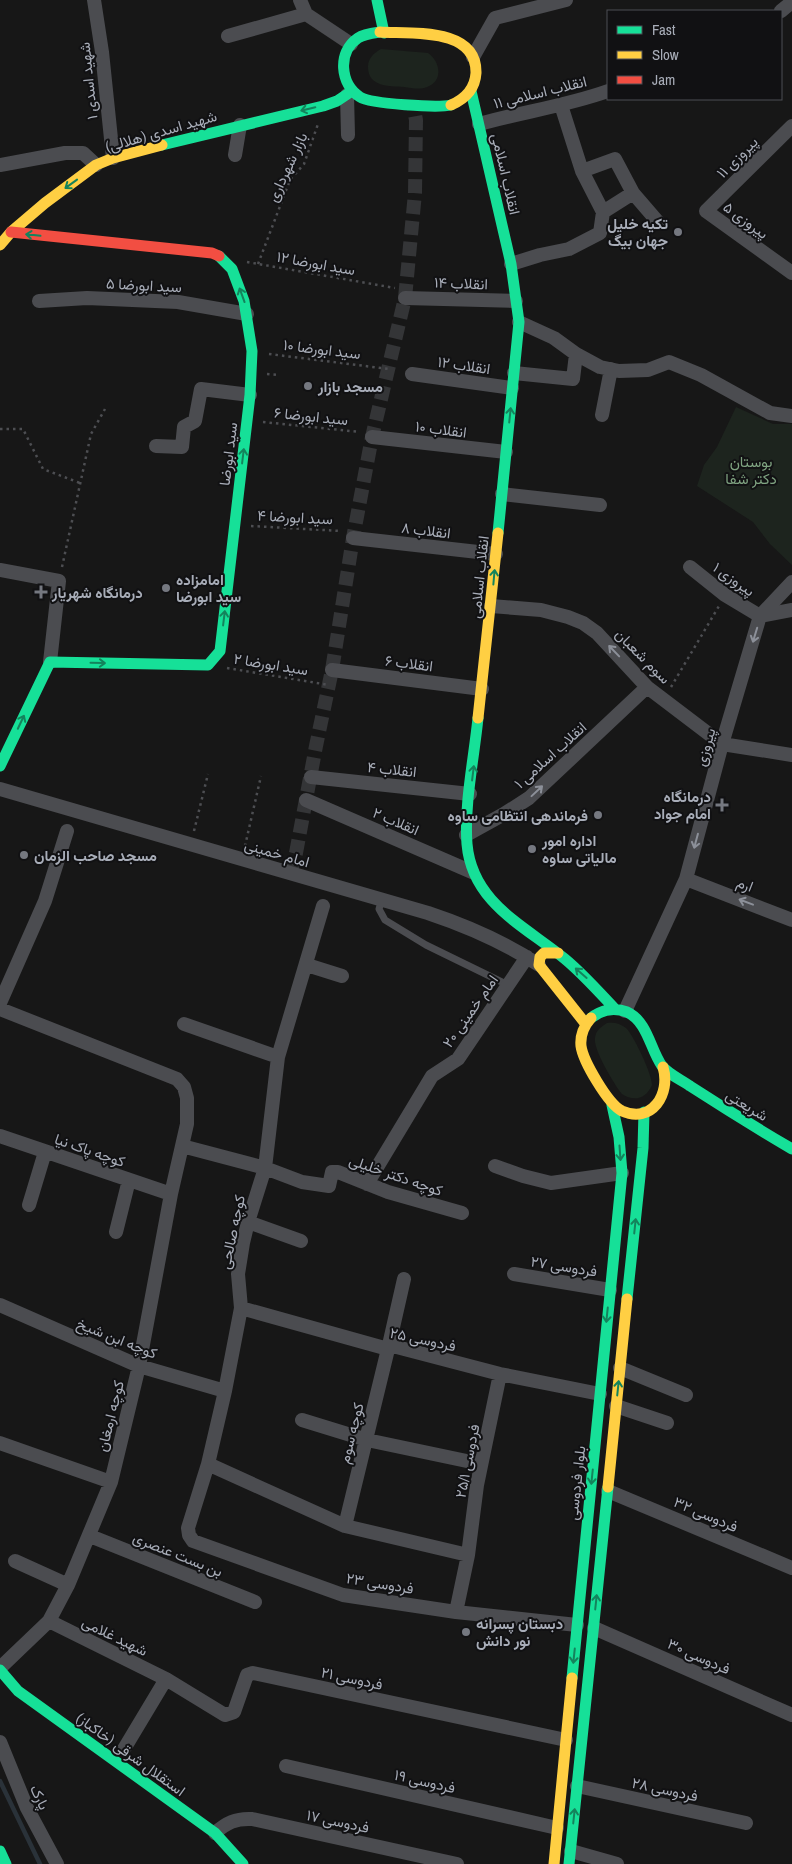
<svg xmlns="http://www.w3.org/2000/svg" width="792" height="1864" font-family="'Archivo Narrow',Vazirmatn,sans-serif">
<style>
.green{fill:#1d241e}
.lines{fill:none;stroke-linecap:round;stroke-linejoin:round}
.stream{stroke:#2a3239;stroke-width:4.5}
.street-tunnel{stroke:#343537;stroke-width:14;stroke-dasharray:14 7;stroke-linecap:butt}
.path{stroke:#4d4e52;stroke-width:2.5;stroke-dasharray:2.5 4;stroke-linecap:butt}
.lane{stroke:#4b4c50;stroke-width:7}
.street{stroke:#4b4c50;stroke-width:14}
.fast{stroke:#16e098;stroke-width:11}
.slow{stroke:#ffcf43;stroke-width:11}
.jam{stroke:#f24e42;stroke-width:11}
.oneway{stroke:#14835c}
.oneway2{stroke:#8c9099}
.poi-dot{fill:#757880;stroke:#111113;stroke-width:2}
.labels{text-anchor:middle;dominant-baseline:central;stroke-width:4;stroke-linejoin:round;paint-order:stroke}
.street-label{font-size:15px;fill:#a8adb8;stroke:#111113}
.poi-label{font-size:15px;font-weight:bold;fill:#a8adb8;stroke:#111113;text-anchor:start}
.park-label{font-size:15px;fill:#7fa381;stroke:#111113}
</style>
<rect width="100%" height="100%" fill="#171717"/>
<!-- green -->
<path class="green" d="M381,49L428,53C440,61 444,81 427,87C420,90 411,88 404,87C389,86 368,87 368,67C368,58 374,53 381,49Z
M736,407L773,424H792V565L770,544L753,522L697,486L704,465L717,447Z
M607,1023C614,1022 620,1023 626,1028C634,1036 652,1074 652,1085C646,1099 634,1102 622,1094C614,1084 593,1049 595,1038C596,1030 601,1027 607,1023Z"/>
<g class="lines">
<!-- stream -->
<path class="stream" d="M0,1781L40,1864"/>
<!-- street-tunnel -->
<path class="street-tunnel" d="M290,874L296,853L316,746L332,670L353,538L372,437L405,298L415,193L416,120L413,104"/>
<!-- path -->
<path class="path" d="M247,262L395,288
M258,264L290,180L304,164L318,124
M269,354L389,369
M267,374L279,375
M263,422L360,432
M0,429H23L43,469L80,483
M251,526L341,531
M62,567L91,434L105,409
M227,668L329,685
M671,687L719,606
M194,831L208,774
M245,846L261,776"/>
<!-- lane -->
<path class="lane" d="M382,899L379,909L385,920L426,945L508,985"/>
<!-- street -->
<path class="street" d="M94,0L102,52L113,158
M300,0L306,14L351,44
M781,11L792,2
M228,36L306,14
M473,57L495,18L566,0
M347,95L348,135
M479,124C522,112 566,106 608,91
M792,126L706,211L792,273
M235,155L240,125
M0,165L65,153H83L96,165
M582,171L615,159L633,193L603,212
M633,193L658,222
M511,264L540,255L569,249L600,233L603,212L582,171L561,105
M405,298L516,301
M39,301L87,298L178,302L247,314
M519,322L554,338L576,354L600,367L619,371L648,370L669,362L701,375L770,413L792,416
M514,373L573,379L576,354
M412,374L512,388
M602,415L611,369
M372,437L506,452
M156,446L182,447L184,427L195,421L201,389L250,395
M502,494L600,505
M353,538L496,554
M690,567L725,595L760,616L792,610
M0,570L59,581L50,662
M491,606L541,610L568,617L583,623L597,633L647,687L722,744L792,755
M332,670L482,689
M311,777L470,794
M0,789L428,913C467,926 504,942 539,965
M306,800L472,872
M466,835L504,814L529,798L647,687
M686,879L792,920
M323,906L278,1057L265,1168L248,1222L243,1243L238,1274L241,1308L225,1391L208,1464L188,1528L189,1535L193,1541L343,1595L456,1612L577,1625
M307,965L342,976
M0,1003L45,901L67,831
M0,1009L177,1079L184,1087L187,1098V1124L171,1194L139,1366L111,1482L68,1585L49,1621L0,1668
M625,1011L686,879L722,744L760,616L792,582
M184,1024L278,1057
M0,1136L171,1194
M182,1146L265,1168L302,1182L329,1186L332,1172H338L388,1192L462,1213
M495,1166L523,1176L551,1183L622,1173
M367,1184L432,1076L458,1059L527,957
M29,1205L45,1152
M248,1222L301,1241
M116,1232L129,1180
M514,1274L610,1290
M0,1305L139,1366L225,1391
M241,1308L388,1349L389,1345L500,1374L600,1394
M389,1345L404,1279
M620,1368L686,1395
M616,1406L667,1423
M302,1420L367,1440L481,1464
M0,1443L111,1482
M208,1464L345,1526L468,1555
M608,1491L792,1568
M345,1526L388,1349
M90,1536L255,1602
M15,1561L68,1585
M456,1612L468,1555L477,1485L500,1374
M49,1621L166,1679L225,1715L234,1712L247,1675L253,1673L566,1740
M594,1628L792,1715
M0,1742L27,1808L57,1864
M124,1749L166,1679
M286,1766L557,1828
M577,1786L746,1823
M215,1833C226,1823 236,1818 252,1819L457,1864
M571,1851L617,1864"/>
<!-- fast -->
<path class="fast" d="M377,0L384,33
M380,32C373,33 364,34 358,38C337,52 340,84 360,97C371,104 438,108 451,105
M471,91L511,264L519,322L498,533
M162,145L323,106L337,101L352,91
M478,718C474,758 464,805 467,844C472,903 525,926 565,959C583,974 598,991 614,1008
M0,766L50,662L208,665L220,651L250,395L252,351L244,301L232,269L219,256
M591,1018C601,1010 614,1007 627,1012C648,1022 650,1049 662,1066C669,1075 682,1080 690,1086C724,1108 758,1129 792,1149
M627,1299L643,1148L644,1112
M0,1670L18,1691L215,1833L243,1864
M572,1678L622,1173L619,1137L612,1105
M0,1851L6,1864
M569,1864L608,1487"/>
<!-- slow -->
<path class="slow" d="M380,32C411,34 477,27 476,73C475,89 465,99 451,105
M0,245L11,232L45,203L96,165L113,158L162,145
M478,718L498,533
M558,953H544L540,957L539,965L585,1023
M591,1018C584,1026 580,1036 581,1046C583,1061 608,1104 622,1111C652,1124 671,1094 663,1067
M608,1487L627,1299
M554,1864L572,1678"/>
<!-- jam -->
<path class="jam" d="M11,232L212,253L219,256"/>
</g>
<!-- one-way arrows -->
<defs><path id="oneway-shaft" d="M-6 0H5M1.5-3L5.5 0L1.5 3" fill="none" stroke-width="1.6" stroke-linecap="round" stroke-linejoin="round" transform="scale(1.25)"/></defs>
<g class="oneway">
<use href="#oneway-shaft" transform="translate(308 109) rotate(167)"/>
<use href="#oneway-shaft" transform="translate(71 184) rotate(144)"/>
<use href="#oneway-shaft" transform="translate(33 235) rotate(-174)"/>
<use href="#oneway-shaft" transform="translate(242 295) rotate(-110)"/>
<use href="#oneway-shaft" transform="translate(510 415) rotate(-84)"/>
<use href="#oneway-shaft" transform="translate(243 456) rotate(-83)"/>
<use href="#oneway-shaft" transform="translate(494 577) rotate(-85)"/>
<use href="#oneway-shaft" transform="translate(224 618) rotate(-83)"/>
<use href="#oneway-shaft" transform="translate(98 663) rotate(1)"/>
<use href="#oneway-shaft" transform="translate(21 722) rotate(-65)"/>
<use href="#oneway-shaft" transform="translate(473 773) rotate(-83)"/>
<use href="#oneway-shaft" transform="translate(581 973) rotate(-139)"/>
<use href="#oneway-shaft" transform="translate(620 1153) rotate(86)"/>
<use href="#oneway-shaft" transform="translate(635 1226) rotate(-84)"/>
<use href="#oneway-shaft" transform="translate(607 1315) rotate(96)"/>
<use href="#oneway-shaft" transform="translate(618 1388) rotate(-84)"/>
<use href="#oneway-shaft" transform="translate(592 1477) rotate(96)"/>
<use href="#oneway-shaft" transform="translate(596 1602) rotate(-84)"/>
<use href="#oneway-shaft" transform="translate(574 1656) rotate(96)"/>
<use href="#oneway-shaft" transform="translate(574 1816) rotate(-84)"/>
</g>
<g class="oneway2">
<use href="#oneway-shaft" transform="translate(755 635) rotate(107)"/>
<use href="#oneway-shaft" transform="translate(614 651) rotate(-134)"/>
<use href="#oneway-shaft" transform="translate(537 791) rotate(-43)"/>
<use href="#oneway-shaft" transform="translate(696 841) rotate(105)"/>
<use href="#oneway-shaft" transform="translate(746 902) rotate(-159)"/>
</g>
<!-- markers -->
<g class="poi-dot">
<circle cx="678" cy="232" r="5"/>
<circle cx="308" cy="386" r="5"/>
<circle cx="166" cy="588" r="5"/>
<path d="M38.5 584.5h5v5h5v5h-5v5h-5v-5h-5v-5h5z"/>
<path d="M719.5 797.5h5v5h5v5h-5v5h-5v-5h-5v-5h5z"/>
<circle cx="598" cy="815" r="5"/>
<circle cx="532" cy="849" r="5"/>
<circle cx="24" cy="855" r="5"/>
<circle cx="466" cy="1632" r="5"/>
</g>
<g class="labels">
<!-- street labels -->
<g class="street-label">
<text transform="translate(88 81) rotate(-96)">شهید اسدی ۱</text>
<text transform="translate(540 92) rotate(-14)">انقلاب اسلامی ۱۱</text>
<text transform="translate(161 131) rotate(-16)">شهید اسدی (هلالی)</text>
<text transform="translate(737 157) rotate(-45)">پیروزی ۱۱</text>
<text transform="translate(287 167) rotate(-65)">بازار شهرداری</text>
<text transform="translate(506 174) rotate(77)">انقلاب اسلامی</text>
<text transform="translate(746 220) rotate(36)">پیروزی ۵</text>
<text transform="translate(316 263) rotate(10)">سید ابورضا ۱۲</text>
<text transform="translate(461 283) rotate(2)">انقلاب ۱۴</text>
<text transform="translate(144 285) rotate(3)">سید ابورضا ۵</text>
<text transform="translate(322 349) rotate(7)">سید ابورضا ۱۰</text>
<text transform="translate(464 365) rotate(8)">انقلاب ۱۲</text>
<text transform="translate(311 416) rotate(6)">سید ابورضا ۶</text>
<text transform="translate(441 429) rotate(7)">انقلاب ۱۰</text>
<text transform="translate(228 454) rotate(-83)">سید ابورضا</text>
<text transform="translate(295 517) rotate(3)">سید ابورضا ۴</text>
<text transform="translate(426 530) rotate(7)">انقلاب ۸</text>
<text transform="translate(479 577) rotate(-84)">انقلاب اسلامی</text>
<text transform="translate(734 579) rotate(35)">پیروزی ۱</text>
<text transform="translate(643 656) rotate(45)">سوم شعبان</text>
<text transform="translate(409 663) rotate(7)">انقلاب ۶</text>
<text transform="translate(271 664) rotate(9)">سید ابورضا ۲</text>
<text transform="translate(705 747) rotate(-74)">پیروزی</text>
<text transform="translate(550 755) rotate(-42)">انقلاب اسلامی ۱</text>
<text transform="translate(392 769) rotate(6)">انقلاب ۴</text>
<text transform="translate(396 821) rotate(23)">انقلاب ۲</text>
<text transform="translate(277 853) rotate(16)">امام خمینی</text>
<text transform="translate(745 884) rotate(21)">ارم</text>
<text transform="translate(470 1011) rotate(-55)">امام خمینی ۲۰</text>
<text transform="translate(747 1105) rotate(31)">شریعتی</text>
<text transform="translate(90 1150) rotate(19)">کوچه پاک نیا</text>
<text transform="translate(396 1175) rotate(19)">کوچه دکتر خلیلی</text>
<text transform="translate(232 1232) rotate(-78)">کوچه صالحی</text>
<text transform="translate(564 1266) rotate(9)">فردوسی ۲۷</text>
<text transform="translate(117 1338) rotate(22)">کوچه ابن شیخ</text>
<text transform="translate(423 1339) rotate(12)">فردوسی ۲۵</text>
<text transform="translate(110 1416) rotate(-76)">کوچه ارمغان</text>
<text transform="translate(351 1433) rotate(-76)">کوچه سوم</text>
<text transform="translate(467 1461) rotate(-79)">فردوسی ۲۵/۱</text>
<text transform="translate(576 1483) rotate(-84)">بلوار فردوسی</text>
<text transform="translate(706 1514) rotate(23)">فردوسی ۳۲</text>
<text transform="translate(178 1554) rotate(22)">بن بست عنصری</text>
<text transform="translate(380 1583) rotate(9)">فردوسی ۲۳</text>
<text transform="translate(115 1636) rotate(26)">شهید غلامی</text>
<text transform="translate(699 1656) rotate(24)">فردوسی ۳۰</text>
<text transform="translate(352 1678) rotate(12)">فردوسی ۲۱</text>
<text transform="translate(131 1754) rotate(36)">استقلال شرقی (خاکباز)</text>
<text transform="translate(425 1781) rotate(13)">فردوسی ۱۹</text>
<text transform="translate(665 1789) rotate(12)">فردوسی ۲۸</text>
<text transform="translate(40 1797) rotate(64)">پارک</text>
<text transform="translate(338 1821) rotate(12)">فردوسی ۱۷</text>
</g>
<!-- poi labels -->
<g class="poi-label">
<text x="668" y="223" text-anchor="end">تکیه خلیل<tspan x="668" dy="17">جهان بیگ</tspan></text>
<text x="318" y="386">مسجد بازار</text>
<text x="176" y="579">امامزاده<tspan x="176" dy="17">سید ابورضا</tspan></text>
<text x="52" y="592">درمانگاه شهریار</text>
<text x="711" y="796" text-anchor="end">درمانگاه<tspan x="711" dy="17">امام جواد</tspan></text>
<text x="588" y="815" text-anchor="end">فرماندهی انتظامی ساوه</text>
<text x="542" y="840">اداره امور<tspan x="542" dy="17">مالیاتی ساوه</tspan></text>
<text x="34" y="855">مسجد صاحب الزمان</text>
<text x="476" y="1623">دبستان پسرانه<tspan x="476" dy="17">نور دانش</tspan></text>
</g>
<!-- park labels -->
<g class="park-label">
<text x="751" y="461">بوستان<tspan x="751" dy="17">دکتر شفا</tspan></text>
</g>
</g>
<!-- legend -->
<rect x="607" y="10" width="175" height="90" fill="#111113" stroke="#4d4f55"/>
<rect x="617" y="26" width="25" height="8" fill="#16e098" stroke="#4d4f55"/>
<text x="652" y="35" font-size="15" fill="#a8adb8">Fast</text>
<rect x="617" y="51" width="25" height="8" fill="#ffcf43" stroke="#4d4f55"/>
<text x="652" y="60" font-size="15" fill="#a8adb8">Slow</text>
<rect x="617" y="76" width="25" height="8" fill="#f24e42" stroke="#4d4f55"/>
<text x="652" y="85" font-size="15" fill="#a8adb8">Jam</text>
</svg>
